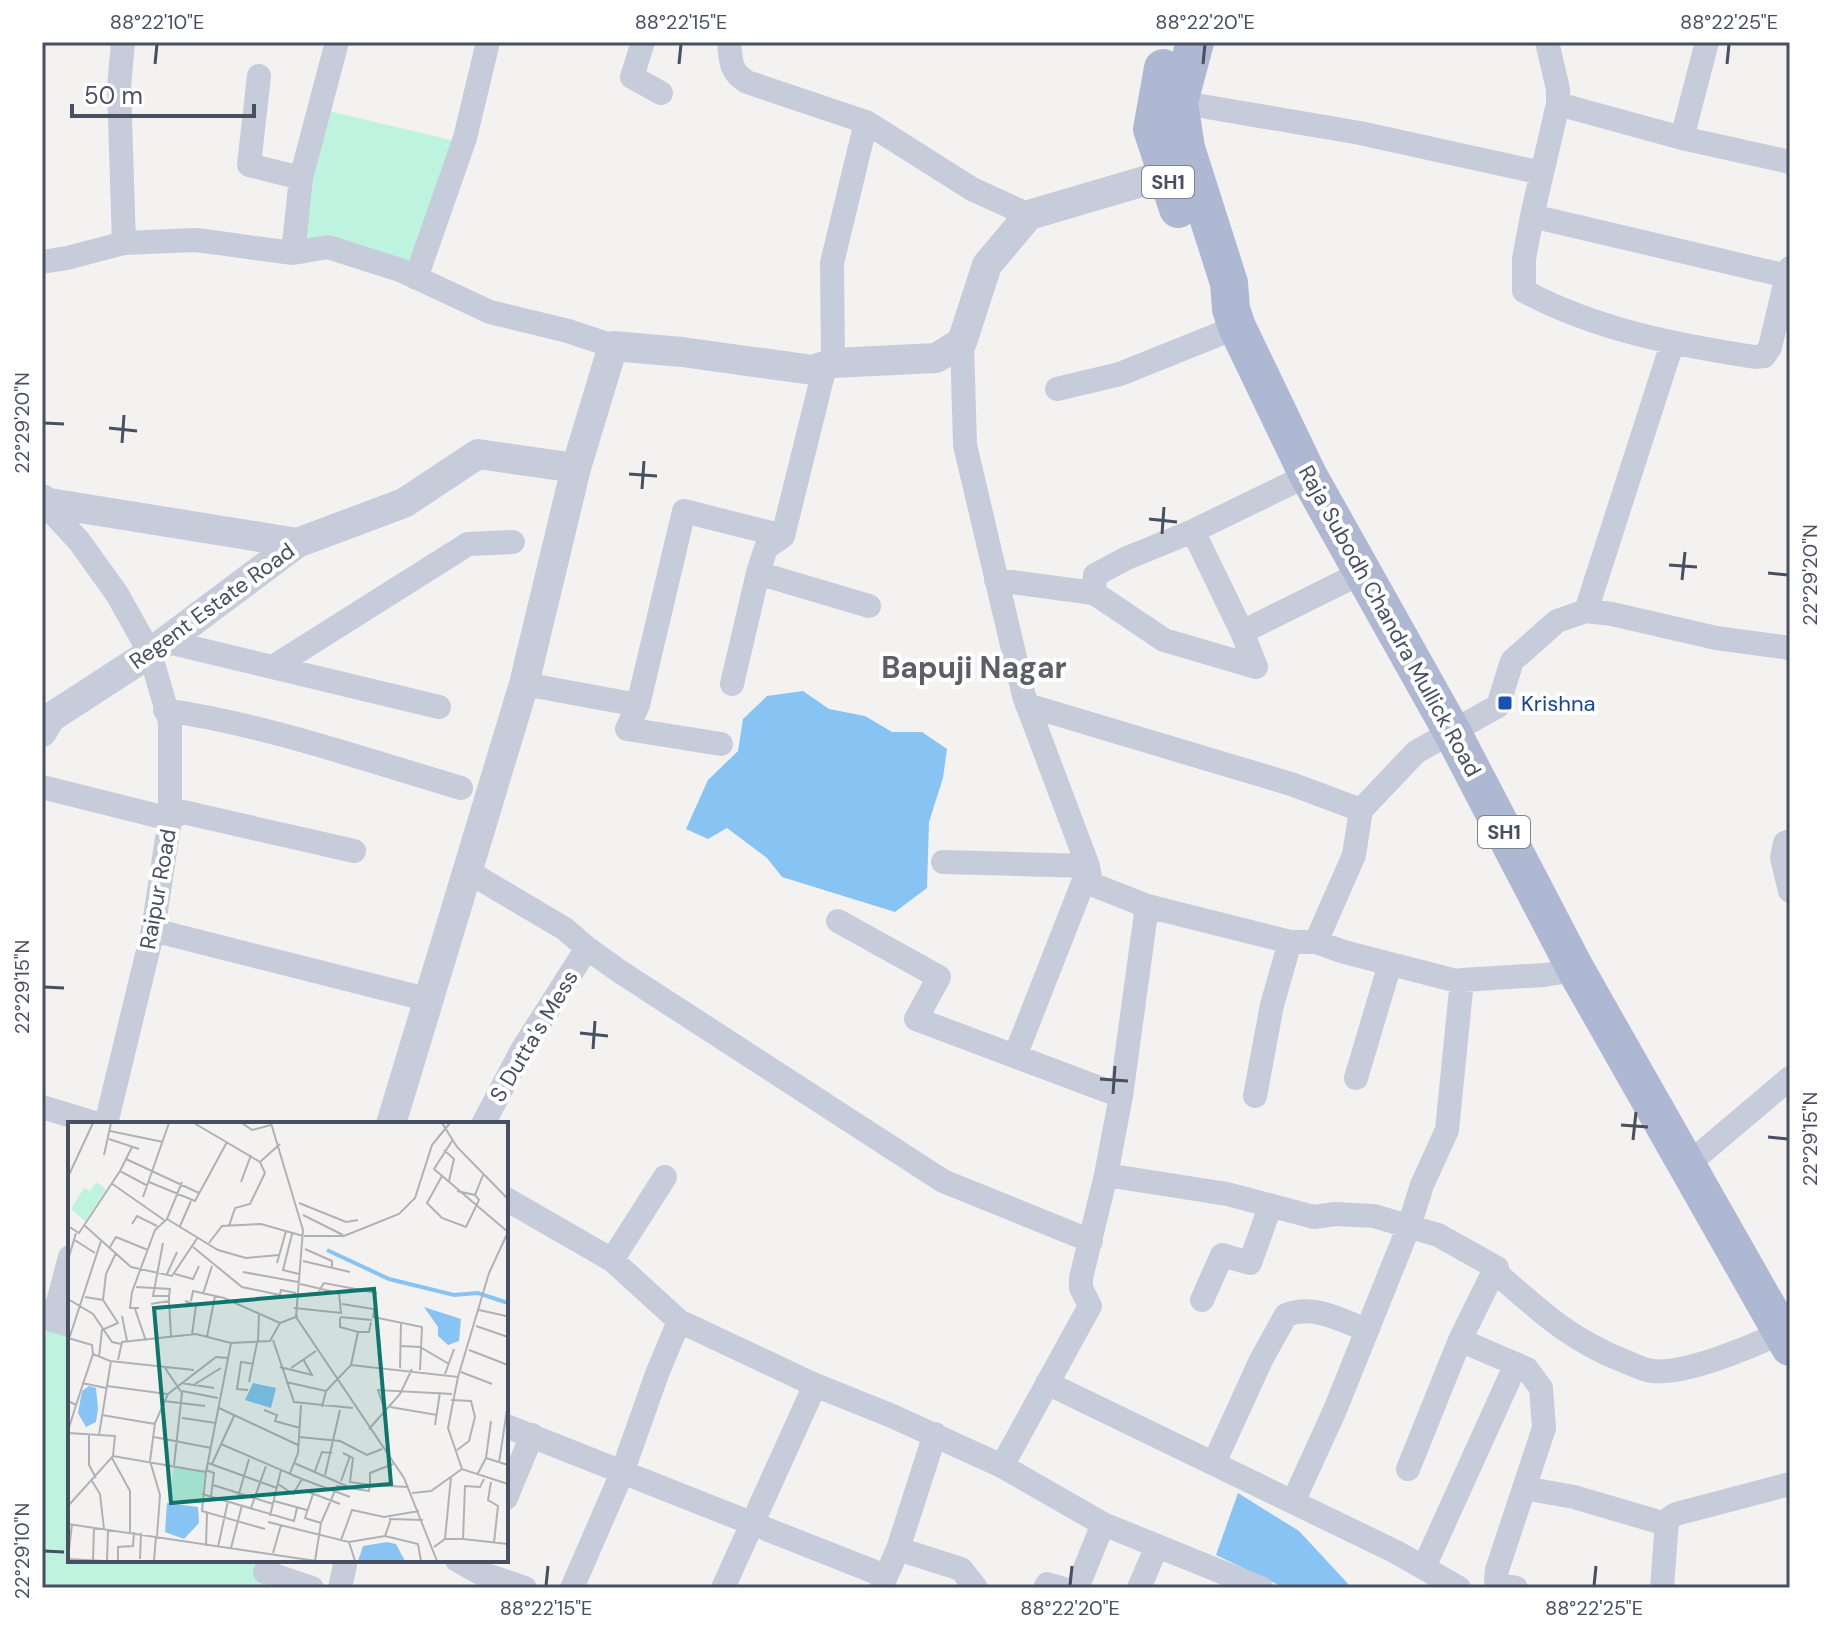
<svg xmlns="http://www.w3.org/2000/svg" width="1832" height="1630" font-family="'DM Sans',sans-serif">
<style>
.green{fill:#bdf3df}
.water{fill:#87c4f3}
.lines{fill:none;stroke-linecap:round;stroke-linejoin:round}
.minor{stroke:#c7ccda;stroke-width:24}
.tertiary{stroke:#c7ccda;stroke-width:30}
.primary{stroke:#afb8d2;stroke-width:38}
.ticks{fill:none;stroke:#474f60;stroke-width:3}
.transit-dot{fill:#1a4fb4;stroke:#fff;stroke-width:3}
.labels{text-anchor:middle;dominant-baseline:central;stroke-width:8;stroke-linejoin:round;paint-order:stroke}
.shield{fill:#fff;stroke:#7e8490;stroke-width:2}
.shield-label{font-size:20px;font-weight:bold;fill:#474f60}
.street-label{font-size:22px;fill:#474f60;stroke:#fff}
.transit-label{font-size:22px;fill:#164399;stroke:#fff;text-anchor:start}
.district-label{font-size:30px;font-weight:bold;fill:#5d5f67;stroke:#fff}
.inset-river{fill:none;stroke:#87c4f3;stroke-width:4}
.inset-road{fill:none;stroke:#afb1b7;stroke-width:2}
.view{fill:#0f766e;fill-opacity:0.15;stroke:#0f766e;stroke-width:4}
.inset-edge{fill:none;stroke:#474f60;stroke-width:4}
.neatline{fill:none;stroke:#474f60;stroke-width:3}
.ticks-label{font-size:20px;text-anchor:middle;fill:#474f60}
</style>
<rect width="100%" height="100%" fill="#f4f2f1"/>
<!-- green -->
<path class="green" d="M325,110L463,143L415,268L303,241L307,179Z
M49,1320L70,1327V1560H270L263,1588H42V1352Z"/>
<!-- water -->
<path class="water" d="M803,691L829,709L865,716L892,732H922L947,749L943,778L929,822L927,888L895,912L782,877L767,858L727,828L708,839L686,829L708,780L738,751L743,719L767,696Z
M1238,1493L1299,1531L1352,1588H1285L1216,1555Z"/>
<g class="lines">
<!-- minor -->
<path class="minor" d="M123,42L119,87L124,243
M643,42L632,77L661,93
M729,42C731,61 730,72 747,82L866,122L972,189L1029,215
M259,76L249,165L301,178
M1166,100L1360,133L1542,173L1558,104V89L1547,42
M1558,104L1682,138L1790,162
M1682,138L1707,42
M1542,173L1532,216L1787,276L1790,268
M1532,216L1524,259V291C1594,329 1676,345 1755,357L1764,356L1770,347L1787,276
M293,253L301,178L337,42
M42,262L67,258L124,243L196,240L293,253L328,247L400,270L490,312L568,331L613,346
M416,278L465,138L488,42
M962,342L965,445L1024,696L1088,866L1091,884L1147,906L1290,942H1316L1344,952L1461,982L1462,980L1544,975L1576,970
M833,363L832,263L866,122
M1057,389L1120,374L1237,327
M43,502L79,541L117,594L150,653L170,722V819L153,930L106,1124
M758,573L869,606
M996,580L1094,593L1164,640L1256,667L1242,632L1193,531
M1094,593L1095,575L1127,558L1193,531L1308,475
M1586,611L1672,344
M1242,632L1363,572
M164,641L439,707
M273,667L468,544L513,542
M524,684L638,705
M732,684L758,573L766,548L783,536L825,366
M1027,705L1291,784L1361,810
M165,710C266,725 363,759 461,788
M721,744L627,729L638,705L684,511L783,536
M42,787L170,819L183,812L354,851
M1790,841L1785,843L1782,858L1790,891
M943,862L1088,866
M467,871L565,929L587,948L619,971L943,1181L1091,1241
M838,921L939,977L916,1019L1121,1096
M153,930L430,1000
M1316,942L1354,855L1361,810L1416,752L1498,706L1512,661L1557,621L1586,611L1612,614L1716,638L1790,648
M1015,1056L1088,870
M1356,1078L1390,964
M1255,1096L1272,1005L1290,942
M42,1107L98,1124
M483,1124L522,1050L587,948
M1686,1166L1790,1078
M1106,1175L1227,1194L1314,1217L1335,1214L1374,1216L1438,1235L1497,1268L1494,1271C1538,1309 1568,1339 1624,1361C1632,1364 1643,1370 1652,1371C1686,1375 1750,1347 1781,1333
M506,1199L612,1260L679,1321L815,1385L892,1416L1002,1466L1103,1524L1077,1588
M612,1260L665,1177
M1202,1300L1222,1255L1250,1263L1270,1207
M54,1317L70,1257
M1460,1340L1527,1369L1541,1388L1544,1428L1497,1570L1496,1580L1502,1585L1516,1588
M1047,1383L1396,1552L1459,1588
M506,1426L885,1576
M1214,1463L1261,1360L1286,1315C1314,1304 1340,1320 1367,1330
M1002,1466L1090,1306L1081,1288V1278L1106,1175L1121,1096L1147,906
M1408,1469L1460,1340L1494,1271
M1524,1488L1574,1497L1666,1524
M506,1498L532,1435
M1293,1502L1335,1410L1409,1226L1422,1185L1447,1130L1462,980
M1103,1524L1261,1588
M898,1549L961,1569L976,1588
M457,1560L478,1572L525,1588
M1424,1567L1516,1364
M265,1572L312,1588
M340,1588L346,1560
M572,1588L622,1473L657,1374L679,1321
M723,1588L815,1385
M881,1588L898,1549L935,1434
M1045,1588L1047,1584L1061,1588
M1139,1588L1157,1546
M1662,1588L1667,1520L1676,1514L1790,1484"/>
<!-- tertiary -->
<path class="tertiary" d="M42,499L43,502L297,543
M42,732L50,718L150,653L297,543L404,503L478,454L576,468
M391,1124L524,684L576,468L613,346L682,352L813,370L833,363L936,358L962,342L987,265L1029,215L1189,168
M42,1314L70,1322"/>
<!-- primary -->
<path class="primary" d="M1195,42L1179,102L1186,148L1229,283L1231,309L1237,327L1308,475L1451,730L1576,970L1790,1347
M1163,68L1152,129L1178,209"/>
</g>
<!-- ticks -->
<path class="ticks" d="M155,64L157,44M679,64L681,44M1203,64L1205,44M1727,64L1729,44M44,423L64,424M109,428L137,431M122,443L124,415M629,474L657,476M642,489L644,461M1149,519L1177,522M1162,534L1164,507M1669,565L1697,567M1768,573L1788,575M1682,580L1685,552M44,987L64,988M580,1033L608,1036M593,1049L595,1021M1100,1079L1128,1081M1113,1094L1115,1066M1621,1125L1648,1127M1768,1137L1788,1139M1633,1140L1636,1112M44,1551L64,1552M546,1586L548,1566M1070,1586L1072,1566M1594,1586L1596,1566"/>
<!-- markers -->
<rect class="transit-dot" x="1497" y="695" width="16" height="16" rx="4"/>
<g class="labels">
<!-- shield labels -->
<g class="shield">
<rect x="1142" y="166" width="52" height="32" rx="6"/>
<rect x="1478" y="816" width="52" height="32" rx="6"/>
</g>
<g class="shield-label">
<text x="1168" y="182">SH1</text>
<text x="1504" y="832">SH1</text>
</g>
<!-- street labels -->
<g class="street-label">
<text transform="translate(212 606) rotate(-36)">Regent Estate Road</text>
<text transform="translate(1390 621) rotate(61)">Raja Subodh Chandra Mullick Road</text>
<text transform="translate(158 889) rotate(-80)">Raipur Road</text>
<text transform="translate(534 1036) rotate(-59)">S Dutta's Mess</text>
</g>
<!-- transit labels -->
<g class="transit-label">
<text x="1521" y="703">Krishna</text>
</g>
<!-- district labels -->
<g class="district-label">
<text x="974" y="667">Bapuji Nagar</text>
</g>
</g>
<!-- overview -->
<g transform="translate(68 1122)">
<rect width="440" height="440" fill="#f4f2f1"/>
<path d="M28,60L38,67L17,99L3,87L16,66L22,69ZM106,344L138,350L133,382L101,377Z" fill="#bdf3df"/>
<path d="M356,185L393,197L391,219L380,223L370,214V205ZM185,261L208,266L203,286L177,278ZM21,264L28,266L30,287L28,300L18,305L10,291L14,269ZM99,381L130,385L131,401L116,417L97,410ZM319,420L328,422L337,439H290L295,424Z" fill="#87c4f3"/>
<path class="inset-river" d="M259,128L321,157L386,173L410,171L440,181"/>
<path class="inset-road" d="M126,1L192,40L212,22M174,1L184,8L203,3M203,1L235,108L228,195L336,356L369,439M374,1L389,25L440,77M42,9L95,20M41,17L71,27M384,19L366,47L440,110M376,28L386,37L381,59M36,33L43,1M58,37L131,71M52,49L64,25M374,54L359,81L374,96L398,105L411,78L407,73M0,55L25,1M81,60L127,79L159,20M173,60L183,33M43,61L96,98M389,69L407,73L415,53M75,75L101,1M231,81L278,100L290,98M235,93L275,113M99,97L150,128L178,136L211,133M64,102L69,94L89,104M16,103L63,145L104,154L130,115M0,104L11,111L52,49L80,64M112,104L123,79M161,104L167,86L182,82L197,51L192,40M224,112L215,148L231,152M236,114H276L331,92L347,76L364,23L382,1M5,117L27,131M141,121L154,104L193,102L235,114M42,125L48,115L80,128M125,125L174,165L212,173L213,168L228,171M237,127L264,139V146M0,138L8,111M235,139L282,150M209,141L218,109M175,150L230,160M99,152L109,130M107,152L125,157L131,144M68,165L102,167L101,174M251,169L256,161L309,171M135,172L144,144M17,175L35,178L50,201L34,208L31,235M0,177L25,192L44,220L53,222M35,178L38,152L48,131M101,179L103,214M117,179L128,183L124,213M123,179L125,169L156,176L212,201M83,182L101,179V174H85L95,121M274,182L306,187L305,195L354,205L352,248M71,186H62L64,170L87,108L99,97L114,60M226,186L273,191L271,171L232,162M67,187L78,219M411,188L438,194M54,194L59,219M272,195L304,198M272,196V205L290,210H301L303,200M408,204L440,215M139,215L147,174M0,216L24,223L25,232L42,239L126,248M1,217L33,119M205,218L226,280L285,286M190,221L191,191M333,224L352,225L381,242M401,228L440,243M50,238L54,220L128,212L163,221M283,243L290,210M212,245L244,253L235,237M97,246L114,271L106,343M223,246L248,229M332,246L333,201M393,250L424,262M377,252L386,227M390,255L380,306L394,347M181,260L189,221M218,260L258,269M14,261L38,266M113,261L146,266M127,262L153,246M39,264L99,272M180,268L169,267L173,240L186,242M114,269L150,276M383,278L403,279L407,295L401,319L389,328M0,279L8,283L25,232M96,279L137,284M254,285L258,269L283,243L390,255L421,151L440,110M322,285L369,293M151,286L230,323M196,288L209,293L207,299L232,306M318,291L310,268L384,272M34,293L87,302M114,296L148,301M367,303L372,270M301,307L332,272L344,247M0,309L8,283M0,311L31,313L43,239M21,313V343L28,356M31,313L47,314L45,334M86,315L143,326M231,315L272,319L299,333L314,327M153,322L234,357L225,372L210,362M275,331L285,336L282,360L302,363M44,336L62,369V410M418,336L423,299M82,339L87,301L100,272L148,235L160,236M82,339L92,373L89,414M140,341L209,366M226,341L283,366M431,341L440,281M144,342L166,294M325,342L302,351V363L340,365M138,348L146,351L143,374M247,349L254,330L264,331M138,350L134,389L197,407M222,351L230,331L233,283M257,353L272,288M409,353L418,336L440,343M234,357L282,375M24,359L32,372L36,407M273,359L282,334M423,360L420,378L430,384L426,421M145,363L205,382M238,369L272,382M344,371L363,369L394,347L440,362M134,372L226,399L229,386M245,372L237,396L253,401M170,375L181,337M206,379L239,388M0,384L45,334L138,350L163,221L202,219L212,201L230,194M183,386L198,344M202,394L213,348M321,397L355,398M323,397L317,414L350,422L353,439M200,400L281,420L287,439M0,402L248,439M4,402L0,437L37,439M377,417L383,355M395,417L397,364L412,365L416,357M273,418L284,388L316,395L351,389M281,420L317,414M138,424L139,391M150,425L160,379M366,425L377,417H395L440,422M163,426L174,383M205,431L213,403M72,437L73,411M25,438L26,406M39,439L40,408M50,439V425L65,424L66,410M86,439L88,414M247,439L253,401L269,364L301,369L302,363"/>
<path class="view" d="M306,167L323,362L103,381L86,186Z"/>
<rect width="440" height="440" class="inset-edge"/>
</g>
<!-- border -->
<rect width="1832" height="1630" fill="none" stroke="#ffffff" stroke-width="88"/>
<!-- scale -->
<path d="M72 104v12h182v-12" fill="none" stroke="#474f60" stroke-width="4"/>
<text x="84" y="104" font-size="24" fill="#474f60" stroke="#ffffff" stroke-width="6" paint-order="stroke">50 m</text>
<rect x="44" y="44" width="1744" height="1542" class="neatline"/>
<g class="ticks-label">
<text x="157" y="29">88°22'10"E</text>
<text x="681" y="29">88°22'15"E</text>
<text x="1205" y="29">88°22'20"E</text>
<text x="1729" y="29">88°22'25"E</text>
<text transform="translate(22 423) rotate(-90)" y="7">22°29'20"N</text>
<text transform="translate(1810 575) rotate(-90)" y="7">22°29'20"N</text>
<text transform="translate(22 987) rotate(-90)" y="7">22°29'15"N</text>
<text transform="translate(1810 1139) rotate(-90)" y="7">22°29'15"N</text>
<text transform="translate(22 1551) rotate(-90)" y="7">22°29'10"N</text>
<text x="546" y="1615">88°22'15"E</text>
<text x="1070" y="1615">88°22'20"E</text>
<text x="1594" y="1615">88°22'25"E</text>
</g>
</svg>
